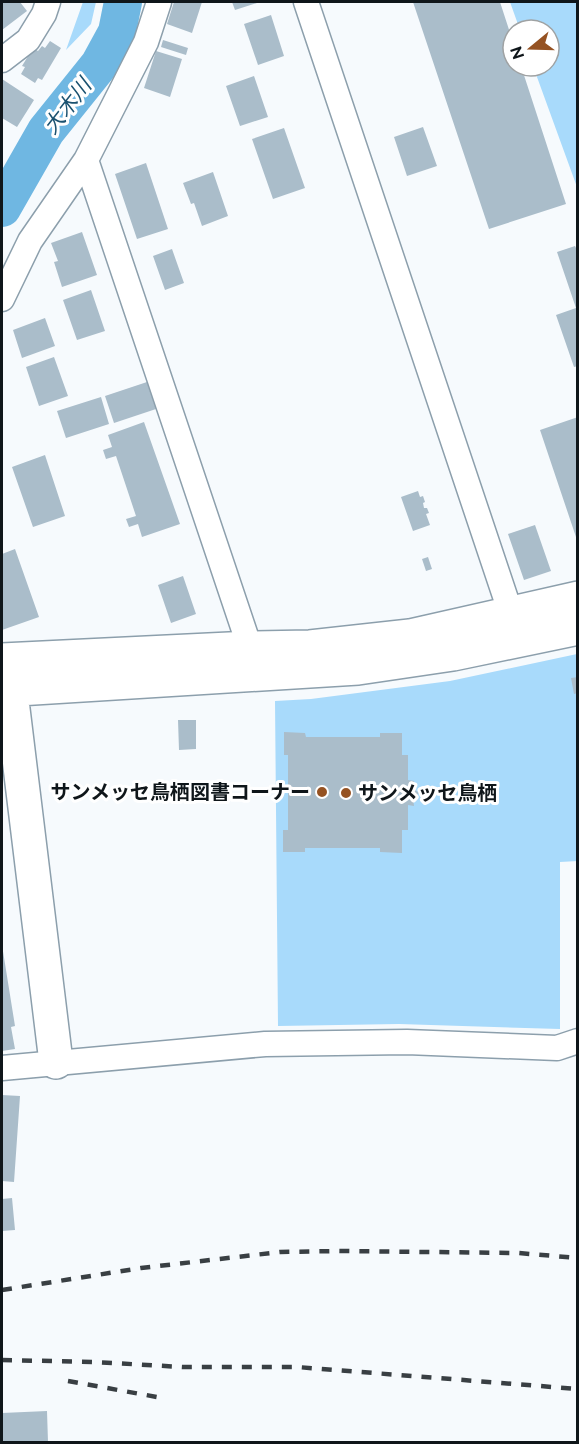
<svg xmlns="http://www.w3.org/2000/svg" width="579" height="1444" font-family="Raleway,'Noto Sans JP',sans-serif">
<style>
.green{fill:#a8dafb}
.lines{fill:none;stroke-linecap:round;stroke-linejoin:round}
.river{stroke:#6fb7e2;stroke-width:38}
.building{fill:#aabdca}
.street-casing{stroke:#8c9fac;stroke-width:27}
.secondary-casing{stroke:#8c9fac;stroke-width:36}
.street{stroke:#fff;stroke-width:24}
.secondary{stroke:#fff;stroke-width:33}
.rail{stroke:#393f43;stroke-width:4.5;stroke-dasharray:10 10;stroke-linecap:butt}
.poi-dot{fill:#955222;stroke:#fff;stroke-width:2}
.labels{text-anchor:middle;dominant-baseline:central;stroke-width:6;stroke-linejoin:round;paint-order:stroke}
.poi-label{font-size:20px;font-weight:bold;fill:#0f161a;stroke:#fff;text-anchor:end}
.water-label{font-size:21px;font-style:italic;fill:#1b5270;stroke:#fff}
</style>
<rect width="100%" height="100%" fill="#f6fafd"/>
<!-- green -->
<path class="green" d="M83,2H96L91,24L66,50Z
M510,2H577V187L533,66H549V30H520Z
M577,654L578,861L560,862V1029L399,1024L278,1026L275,701L311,699L450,681Z"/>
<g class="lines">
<!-- river -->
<path class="river" d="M2,208L46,131L99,65L117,32L123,2"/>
</g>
<!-- building -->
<path class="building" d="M2,2H20L27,11L2,30Z
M174,2H202L192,33L167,24Z
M232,2H260L235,10Z
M413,2H500L513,42V66H521L566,204L489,229Z
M271,15L284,56L258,65L244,24Z
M163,40L188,48L186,55L161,47Z
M50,41L61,48L42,80L38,78L35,83L21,74L25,67L22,66L33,48L38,51L42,46L45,48Z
M156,51L182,59L170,97L144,88Z
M254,76L268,117L240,126L226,86Z
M2,79L34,100L17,127L2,118Z
M423,127L437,166L407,176L394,137Z
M284,128L305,188L273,199L252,139Z
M146,163L168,229L137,239L115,174Z
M213,172L228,216L202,226L194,203L191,204L183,183Z
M82,232L97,275L62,287L54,262L58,261L51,243Z
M575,246L578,252V366L574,367L556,315L576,308L557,252Z
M172,249L184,283L165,290L153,256Z
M91,290L105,331L77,340L63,300Z
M45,318L55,346L22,358L13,330Z
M54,357L68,396L39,406L26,367Z
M147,382L156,409L114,423L105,396Z
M101,397L109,424L66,438L57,411Z
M578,417V540H577L540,430Z
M144,422L180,524L142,537L138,524L129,527L126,519L136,516L116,456L106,459L103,450L112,447L108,435Z
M45,455L65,516L33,527L12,467Z
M418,491L420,497L423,496L425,502L423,503L424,508H427L429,513L426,514L430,525L413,531L401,497Z
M535,525L551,571L524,580L508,534Z
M15,549L39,617L2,630V554Z
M428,557L432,569L426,571L422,559Z
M183,576L196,614L171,623L158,585Z
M578,677V693L574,694L571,678Z
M178,720H196V749L179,750Z
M284,732L305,733L306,737H380V733H402V755H408V780L414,781L413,788L419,793L413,798L414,806L408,805V830H402V853L380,852V848H305V852H283V830H288V755H284Z
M2,945L15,1026L11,1027L15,1049L2,1051Z
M2,1095L20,1096L14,1182L2,1181Z
M12,1198L15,1230L2,1231V1199Z
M47,1411L48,1442H3L2,1413Z"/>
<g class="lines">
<defs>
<path id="street" d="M306,2L511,614
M2,60L28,40L44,14L48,2
M86,160L250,648
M2,299L30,241L86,160L146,42L159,2
M2,1068L265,1044L407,1042L557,1048L578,1041"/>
<path id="secondary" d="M2,660L250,648L310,647L410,636L578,598
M8,668L56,1062
M2,690L358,668L453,654L578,628"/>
</defs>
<!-- street casing -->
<use href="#street" class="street-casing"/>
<!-- secondary casing -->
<use href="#secondary" class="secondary-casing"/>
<!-- street -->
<use href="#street" class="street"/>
<!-- secondary -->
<use href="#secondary" class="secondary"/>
<!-- rail -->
<path class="rail" d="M2,1290L141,1268L280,1252L339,1251L518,1253L578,1258
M2,1360L95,1362L182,1367H297L578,1389
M68,1381L157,1397"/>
</g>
<!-- markers -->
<g class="poi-dot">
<circle cx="322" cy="792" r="6"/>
<circle cx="346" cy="793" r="6"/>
</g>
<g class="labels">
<!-- poi labels -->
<g class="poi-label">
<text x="310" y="792">サンメッセ鳥栖図書コーナー</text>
<text x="358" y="793" text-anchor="start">サンメッセ鳥栖</text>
</g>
<!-- water labels -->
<g class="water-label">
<text transform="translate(67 106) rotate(-52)">大木川</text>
</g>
</g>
<!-- border -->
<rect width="579" height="1444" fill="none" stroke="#0f161a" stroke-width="6"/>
<!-- north arrow -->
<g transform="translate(531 48) rotate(251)"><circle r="28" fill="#ffffff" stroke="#9fa2a3" stroke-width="1.5"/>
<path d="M0-4.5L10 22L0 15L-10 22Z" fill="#955222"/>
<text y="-9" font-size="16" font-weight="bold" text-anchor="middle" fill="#0f161a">N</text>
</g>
</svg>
